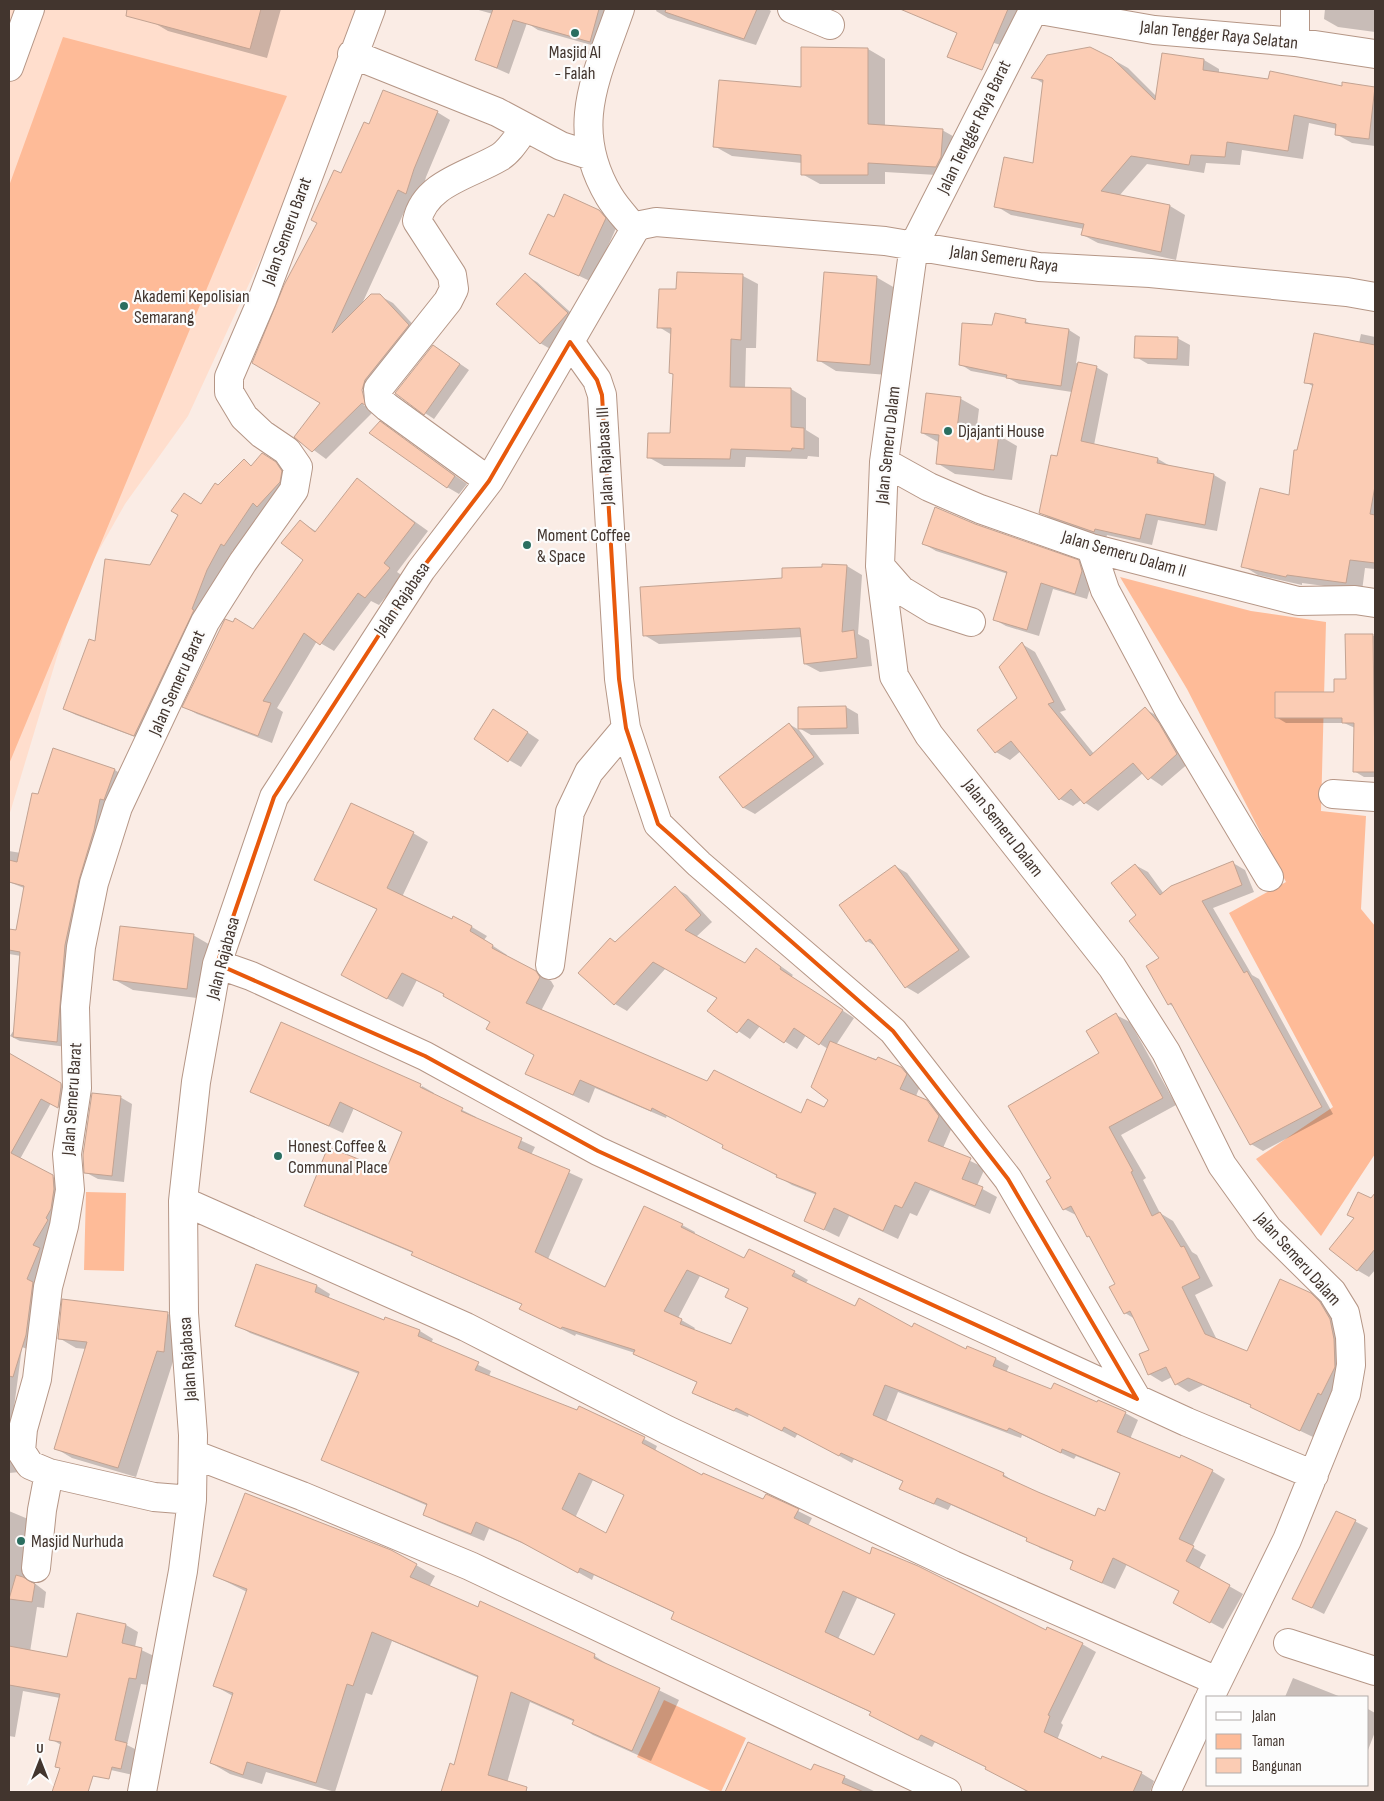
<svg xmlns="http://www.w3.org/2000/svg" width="1384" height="1801" font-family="'Sofia Sans Condensed',sans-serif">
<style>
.built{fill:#ffdecd}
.green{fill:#febb98}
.shadow{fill:#0003;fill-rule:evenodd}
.building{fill:#fbccb4;stroke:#c3a392;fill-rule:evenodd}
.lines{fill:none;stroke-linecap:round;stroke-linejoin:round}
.minor-casing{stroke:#b59686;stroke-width:30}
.minor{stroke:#fff;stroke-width:28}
.marked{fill:none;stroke:#e8590c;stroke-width:4;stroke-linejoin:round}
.poi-dot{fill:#2a6e60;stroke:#fcfcfc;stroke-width:2}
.labels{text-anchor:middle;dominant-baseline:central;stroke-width:4.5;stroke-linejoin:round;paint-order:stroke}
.street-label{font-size:18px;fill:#42352e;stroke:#fcfcfc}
.poi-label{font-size:18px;fill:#42352e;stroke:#fcfcfc;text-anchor:start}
</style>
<rect width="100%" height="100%" fill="#faece5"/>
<!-- built -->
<path class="built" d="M9,9H360L290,195L188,416L125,504L78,587L9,816Z"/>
<!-- green -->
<path class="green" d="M63,37L287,96L9,764V186Z
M1120,577L1251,611L1326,622L1321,811L1366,816L1361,909L1375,926V1154L1321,1236L1256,1159L1333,1107L1229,913L1286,882L1187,689Z
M86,1192L126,1193L124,1271L84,1270Z
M664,1700L746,1738L721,1792H713L637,1757Z"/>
<!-- shadow -->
<path class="shadow" d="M154,9H281L267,58L168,31L151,21Z
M475,9H503V11L527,22L531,9H613L602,48L538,30L527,23L509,74L477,60L493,14Z
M657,9H768L771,11L756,45L668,18L656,11Z
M922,9H1026L1010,48L934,24L919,16Z
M1325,9H1375V32L1338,27L1324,19Z
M868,49L885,59V127L942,130L960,140L954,176L885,172V184H820L802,174V163L732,156L714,146Z
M1163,54L1204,60L1219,69V73L1269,80L1343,87V84L1375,89V146L1352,143L1336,134L1337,129L1309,123L1303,159L1242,150L1240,165L1206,163L1204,173L1147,164L1119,196L1170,206L1185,215L1176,260L1098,243L1083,235L1084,229L1011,215L996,206L1034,165L1044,84L1033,77L1112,59L1128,68L1157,97Z
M437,112L450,120L426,177L420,200L411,197L361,306L380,296L393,303L421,333L375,410L326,459L296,437L322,402L318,223L341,174L370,126ZM362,384L367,406H364L360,385Z
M599,211L612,218L617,226L592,282L531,253L554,218Z
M525,275L537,282L579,320L552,350L540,343Z
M743,276L758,284L756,348H746L745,388L791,389L806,398V430L819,438V457L808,456L807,459L746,457L745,467L664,466L648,457L671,434L674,375L670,373L672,335L659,327L678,291Z
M876,277L895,288L888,375L836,371L818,360Z
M1025,321L1033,325L1069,330L1080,337L1076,363L1096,367L1108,374L1094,445L1158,459L1170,466L1214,475L1226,482L1217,531L1158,520L1152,545L1107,535L1106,538L1052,520L1040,512L1058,458L1072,392L1019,384L1008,378L971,371L960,364L993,327Z
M1361,334L1375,337V569L1365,568L1362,591L1302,583V585L1258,575L1243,566L1290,497L1297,451L1314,387L1306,382L1359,343Z
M1177,338L1190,345L1189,366L1148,364L1136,357Z
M434,346L469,370L434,419L425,413Z
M961,399L979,409L976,433L998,435L1017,446L1012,480L955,474L937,463L940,443L922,433Z
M380,422L467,484L459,494L447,487Z
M244,461L252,466L274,461L287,470L293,478L236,551L233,550L218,576L146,741L76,715L64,709L96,643L151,567L202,505Z
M357,480L428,531L397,572L403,576L379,605L371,601L334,651L317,641L277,708L283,712L272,743L197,714L184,707L254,630L305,560L300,521L317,532Z
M974,525L1078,561L1090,568L1093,578L1087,599L1053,589L1039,636L1006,626L995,620L1008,574L936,551L924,544Z
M847,566L862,575L858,634L869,640L872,666L820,672L805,664L802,637L659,644L644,635L783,579Z
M1346,636H1375V777H1364L1354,771L1355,728L1344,723H1286L1276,717L1336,693L1347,680Z
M1022,644L1035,652L1066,710L1060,712L1094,754L1145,709L1159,717L1190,762L1162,786L1143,773L1098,811L1081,800L1073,806L1060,799L1021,751L1010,760L996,752L979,731L1019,698Z
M846,707L858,714L859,734L811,735L799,728Z
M506,718L539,740L521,767L509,760Z
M789,724L799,730L824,764L755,814L744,808L721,777Z
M54,749L115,770L124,776L67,1047L20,1041L10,1036L14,1030L21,956L9,954V930L17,931L24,888L9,882V851L21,853Z
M413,833L428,842L402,897L452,921L454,918L472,927L487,936L484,940L507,955L506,957L551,981L554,986L541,1011L707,1083L802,1115L825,1108L830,1099L828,1049L806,1035L797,1049L760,1026L750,1039L709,1011L718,998L666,968L627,1011L615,1004L580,973L616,943L675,888L687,895L712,922L696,937L745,965L756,950L768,957L793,975L791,977L854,1018L836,1045L901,1068L917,1078L921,1084L916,1096L942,1110L953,1125L943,1148L985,1168L977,1186L997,1197L990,1214L930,1190L917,1216L910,1213L898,1239L849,1216L839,1237L806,1221L817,1195L792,1185L725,1145L667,1115L666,1118L595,1088L589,1103L527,1074L535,1055L491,1022L446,995L417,980L403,1007L358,983L378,910L316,879Z
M1233,863L1245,870L1254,892L1213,908L1252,975L1259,979L1333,1114L1263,1151L1251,1144L1176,1008L1169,1004L1161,958L1138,915L1135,865L1148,872L1164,894Z
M895,866L907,873L970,957L918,994L906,987L877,947L867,941L841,906Z
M193,935L212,946L205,999L133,990L115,980Z
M1116,1015L1130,1022L1176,1105L1121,1135L1146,1178L1143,1180L1160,1213L1173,1221L1192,1252L1197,1255L1213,1286L1195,1295L1217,1340L1248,1353L1310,1294L1324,1302L1343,1328L1331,1400L1313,1437L1265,1414L1252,1406L1203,1385L1189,1392L1176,1384L1172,1377L1162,1382L1149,1374L1151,1351L1135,1319L1125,1313L1116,1284L1078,1216L1064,1209L1053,1178Z
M9,1055L70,1089L68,1112L51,1103L20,1159L62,1182L57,1226L42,1251L49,1255L32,1351L22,1347L13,1415L20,1472L9,1473V1093L14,1083L9,1081Z
M422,1086L434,1093L433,1095L476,1117L475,1119L535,1147L531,1155L583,1179L548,1259L606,1288L682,1225L695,1232L694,1235L745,1259L749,1250L794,1272L808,1280L805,1284L855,1308L966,1350L967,1347L996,1359L1009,1366L1006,1373L1052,1390L1125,1413L1138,1420L1130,1439L1212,1471L1225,1479L1192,1547L1206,1555L1199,1569L1243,1594L1223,1629L1188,1610L1180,1592L1127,1564L1115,1589L1085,1576L1071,1568L1074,1562L1040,1548L1028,1539L951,1505L948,1510L914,1496L901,1488L904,1482L854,1459L852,1463L798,1433L795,1438L749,1414L748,1417L707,1400L693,1393L698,1383L635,1353L576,1334L575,1336L534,1316L523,1305L426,1262L413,1253L319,1213L305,1206L386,1171L404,1132L354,1108L343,1133L252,1091L418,1093ZM700,1276L730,1290L727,1297L749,1309L732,1346L693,1331L695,1328L678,1318ZM898,1392L1021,1438L1022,1435L1074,1459L1076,1456L1121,1474L1105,1513L1095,1517L1016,1483L1003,1474L886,1422Z
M120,1097L132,1104L124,1182L98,1179L85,1172Z
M1359,1193L1375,1201V1270L1369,1277L1357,1270L1356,1219Z
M317,1286L330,1294L328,1299L385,1321L386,1318L420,1331L433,1339L431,1343L491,1371L489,1376L644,1439L657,1446L655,1451L703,1477L764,1500L798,1511L812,1518L808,1526L870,1555L1046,1631L1082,1644L1096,1652L1061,1723L1063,1725L1057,1740L1102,1761L1141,1773L1154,1781L1150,1792H1024L1025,1790L987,1768L935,1742L932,1747L905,1734L871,1715L872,1713L686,1626L673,1619L675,1613L594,1575L592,1580L536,1549L489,1529L484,1541L438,1522L424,1514L428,1506L323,1460L359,1374L250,1333L237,1325ZM593,1480L626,1495L606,1535L575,1518ZM857,1598L896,1615L875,1656L838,1639Z
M63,1300L168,1314L185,1324L136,1477L72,1458L55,1448L86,1349L76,1348L59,1338Z
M9,1511L28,1519L33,1582L46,1592L44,1608L37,1607L30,1652L68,1659L78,1615L126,1625L138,1632L135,1647L154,1656L148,1685L141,1684L127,1745L139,1751L133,1775L71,1761L61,1745L51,1739L60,1698L23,1691L15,1737L9,1736Z
M1337,1512L1368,1528L1324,1614L1306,1605Z
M416,1565L435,1576L429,1587L478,1609L481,1603L595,1656L613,1668L679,1700L651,1761L593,1735L574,1724L575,1722L530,1702L507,1783L523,1792H442L451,1765L455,1766L479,1678L392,1641L372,1695L366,1693L335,1792L266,1772L262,1784L230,1774L211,1763L233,1696L215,1686L247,1592L215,1576Z
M1293,1678L1341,1697H1285Z
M1368,1709L1375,1713V1732L1368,1750Z
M812,1771L844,1777L876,1792H731L727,1790Z"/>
<!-- building -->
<path class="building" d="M127,9H261L250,49L126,16Z
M493,9H599L590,42L513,20L497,68L475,60Z
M666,9H757L744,39L665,12Z
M900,9H1008L982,70L947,57L957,33Z
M801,47L868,48V124L943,129L941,157L936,167L868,163V175H801V155L713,147L719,80L801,87Z
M1090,47L1112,58L1155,100L1162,53L1204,59L1203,70L1268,79L1270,71L1342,86V82L1375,87L1369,139L1335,135L1336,124L1294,115L1288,151L1227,142L1225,157L1191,155L1189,165L1131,156L1101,191L1170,205L1161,252L1081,235L1084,224L994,207L1004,157L1033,163L1043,80L1031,78L1047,55Z
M383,90L438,111L414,169L406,194L398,190L332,333L371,294H380L409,325L365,380L362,390L366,406L362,403L312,452L294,437L320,403L252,363L284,285L317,223L311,220L334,170L341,173L364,122L369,124Z
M564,194L599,210L606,218L579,276L529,254L548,214L554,217Z
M677,272L743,274L741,340L731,339L730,387L791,388V427L804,428V449L792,448L791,451L731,449L730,459L647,458L648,433H670L673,374L669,373L671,328H657L659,289H676Z
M824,272L877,276L870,365L817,361Z
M525,273L568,313L540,344L496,304Z
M995,313L1026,319L1025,323L1069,329L1061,386L1006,378L1007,375L959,365L962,323L992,325Z
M1314,333L1375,345V486L1370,514L1375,515V563L1350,560L1346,583L1287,575L1286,577L1241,567L1260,488L1289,495L1294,450H1297L1313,384L1304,383Z
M1135,336L1178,337L1177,359L1134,358Z
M433,345L460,364L424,415L395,393Z
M1078,362L1097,366L1081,441L1158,458L1157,463L1214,474L1205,525L1146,514L1140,539L1095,529L1094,532L1039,513L1051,455L1057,456Z
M926,393L961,397L957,429L999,434L994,470L936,464L939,435L921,433Z
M380,421L455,476L447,488L369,433Z
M262,453L276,462L282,471L280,482L257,507L253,503L224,546L221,544L207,570L192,609L194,610L134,736L63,709L89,639L95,641L105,559L150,565L178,515L171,511L184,493L201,504L215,483L218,485L244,459L251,466Z
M357,478L415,523L384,563L390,568L365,598L358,593L320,645L304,633L263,701L271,703L258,736L182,707L225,619L233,622L235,618L253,629L303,560L281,543L300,520L315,532Z
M935,507L975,524L1079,560L1082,571L1075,594L1041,583L1027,630L993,620L1007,572L922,544Z
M822,564L847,565L842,632L854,630L857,658L804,664L800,628L643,636L640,587L782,578V568L822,567Z
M1345,634H1373L1375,772H1353L1354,723H1342V718H1275V692H1334V679H1346Z
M1022,642L1054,702L1048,704L1090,756L1145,707L1159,723L1177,754L1148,780L1133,763L1084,804L1071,789L1059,800L1011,741L995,753L977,730L1017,698L999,667Z
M846,706L847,728L798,729V707Z
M493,709L528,732L508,762L474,739Z
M789,723L814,757L743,808L719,777Z
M53,748L115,769L104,800L100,799L94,830L79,880L65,945L57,1042L13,1037L20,952L9,950V929L16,930L24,886L9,882V860L17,862L32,793L38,794Z
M351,803L414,832L387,888L452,919L453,916L472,926L470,931L493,945L492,948L536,971L540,977L526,1003L707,1081L714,1070L801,1113L807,1099L824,1107L828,1100L811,1087L830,1041L876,1060L878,1057L901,1067L907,1074L900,1089L927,1100L939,1116L928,1141L971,1158L962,1179L983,1187L975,1206L915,1182L902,1208L895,1205L883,1231L834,1208L824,1230L804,1221L816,1193L776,1177L777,1175L722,1148L723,1145L652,1108L651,1111L580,1080L573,1095L525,1074L534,1055L486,1029L490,1022L443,996L444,994L402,973L387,999L341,975L377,909L314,880Z
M1233,861L1242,885L1202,901L1244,973L1247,971L1322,1107L1250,1145L1171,1003L1168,1005L1146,966L1159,958L1129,921L1136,915L1111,883L1135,864L1160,895L1171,886Z
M895,865L959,950L905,988L870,939L866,942L839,905Z
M675,886L701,915L685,930L745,963L756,948L781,967L780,969L843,1010L819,1045L794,1028L784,1043L748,1019L737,1033L707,1011L717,998L653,962L614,1005L578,973L610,938L615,942Z
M120,926L194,934L187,989L113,980Z
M1116,1013L1163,1098L1109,1127L1133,1171L1131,1172L1152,1216L1160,1212L1181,1247L1184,1246L1200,1278L1182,1287L1205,1334L1247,1351L1280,1279L1311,1293L1320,1302L1330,1319L1334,1339L1335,1367L1321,1395L1318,1393L1300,1431L1250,1407L1251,1405L1188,1378L1175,1385L1166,1367L1148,1375L1139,1354L1149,1350L1130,1311L1124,1314L1109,1287L1115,1284L1089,1236L1087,1237L1071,1206L1063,1210L1046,1181L1051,1178L1008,1106L1099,1053L1086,1031Z
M281,1022L421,1084L420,1087L463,1108L461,1111L522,1138L518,1148L570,1170L535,1252L605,1287L644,1206L683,1224L681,1227L744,1258L749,1249L795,1271L792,1276L855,1306L859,1298L912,1327L914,1323L966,1349L967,1346L996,1358L993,1366L1051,1389L1054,1383L1097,1402L1098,1400L1126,1412L1117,1432L1180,1458L1181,1455L1213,1470L1179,1539L1194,1546L1186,1561L1230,1585L1210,1623L1173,1603L1179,1591L1113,1558L1102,1583L1070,1569L1073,1561L1026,1541L1027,1538L937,1498L934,1504L899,1489L903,1481L841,1453L839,1456L784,1427L782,1431L736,1408L734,1411L692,1393L697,1382L633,1354L635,1350L562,1327L561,1329L519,1309L522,1304L411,1255L413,1252L304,1206L328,1147L386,1170L402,1132L340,1102L329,1126L250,1092ZM687,1270L729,1289L725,1297L748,1308L731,1344L680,1324L682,1319L664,1311ZM885,1385L1007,1431L1009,1428L1061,1453L1062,1449L1120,1473L1105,1511L1098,1508L1095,1516L1038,1492L1003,1476L1004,1473L873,1415Z
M9,1053L61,1083V1087L58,1108L41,1099L11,1153L53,1175L54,1189L51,1209L46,1218L48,1220L33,1245L40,1248L27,1279L33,1282L26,1335L13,1377L9,1376Z
M92,1093L121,1096L112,1176L84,1173L83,1155Z
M1358,1192L1371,1198L1375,1193V1249L1357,1271L1329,1249L1354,1218L1347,1215Z
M256,1264L317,1285L315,1292L384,1320L385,1317L420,1330L418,1336L479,1362L475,1370L577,1410L579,1406L645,1437L642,1443L702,1475L703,1473L763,1499L766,1494L799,1509L794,1518L870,1554L872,1547L918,1566L1046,1630L1047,1627L1083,1643L1048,1715L1050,1716L1044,1732L1101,1759L1102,1756L1142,1772L1133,1792H1029L985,1769L986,1767L921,1735L918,1740L869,1715L871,1712L671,1619L674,1612L580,1568L578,1573L521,1542L476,1522L471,1534L423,1515L427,1504L321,1460L359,1372L235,1326ZM579,1473L624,1495L606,1533L562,1509ZM843,1591L895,1614L874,1655L825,1632Z
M62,1299L168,1312L164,1352L157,1351L118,1468L54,1449L87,1342L58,1339Z
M245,1493L391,1550L417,1564L410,1577L478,1607L480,1601L595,1654L594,1658L660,1688L632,1751L572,1724L574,1720L511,1692L488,1775L527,1787L526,1792H441L450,1763L454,1765L478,1676L372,1632L353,1686L347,1684L316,1783L247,1762L243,1775L210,1763L233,1693L213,1686L247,1589L213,1576Z
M1336,1511L1356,1520L1312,1608L1292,1599Z
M16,1575L23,1577L35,1584L32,1602L9,1599Z
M77,1613L126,1624L122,1643L142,1648L136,1679L129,1678L115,1740L127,1743L121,1769L112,1767L109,1779L93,1776L88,1792H52L60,1768L55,1767L61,1742L49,1740L60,1694L9,1685V1646L67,1657Z
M748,1742L811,1770L814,1764L845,1776L842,1783L864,1792H725Z"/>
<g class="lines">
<defs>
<path id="minor" d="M620,9C597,76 568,127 609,196C616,208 626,218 635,229
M792,9L830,25
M1034,9L914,245L884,462L880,566L894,676L929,735L1112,967L1166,1052L1222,1165L1268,1229L1332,1292L1345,1313L1350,1337L1351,1365L1346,1394L1287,1540L1210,1697
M1034,9L1154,30L1295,42L1375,54
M1295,42V9
M352,54L497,112L561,146L592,156
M9,67L30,9
M570,342L597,380L602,395L619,679L626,728L658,824L699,864L893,1031L1008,1179L1137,1399
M884,462L929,487L980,509L1091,548L1298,601L1355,600L1375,603
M489,481L387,407L379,400L378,389L448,301L454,289L452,275L417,221C425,183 470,175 500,157C510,151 518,137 525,128
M1091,548L1105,590L1168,708L1269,877
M880,566L901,590L934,610L971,622
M1333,794L1375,797
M217,964L251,976L425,1056L598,1151L1187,1422L1314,1475
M550,965L570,812L589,772L626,728
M183,1201L466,1327L667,1430L953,1565L1217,1681
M193,1454L302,1496L470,1566L947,1792
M192,1500L154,1497L49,1473L30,1465L21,1451L23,1429L37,1379L48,1287L64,1226L70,1190L67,1154L77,1088L75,1007L81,947L94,883L118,807L205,622L243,562L294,490L298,467L287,451L262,434L244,417L229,392V377L262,300L371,9
M36,1568L42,1510L49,1473
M1288,1643L1375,1671
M142,1792L183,1571L192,1500L193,1435L184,1313L183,1201L196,1082L217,964L274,797L421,570L489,481L635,229L641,225L656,222L885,241L1039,267L1150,273L1347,292L1375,297
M1166,1792L1208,1701"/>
</defs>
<!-- minor casing -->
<use href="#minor" class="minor-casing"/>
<!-- minor -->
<use href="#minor" class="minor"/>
</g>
<!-- marked area -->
<path class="marked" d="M570,342L597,380L602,395L619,679L626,728L658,824L893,1031L1008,1179L1137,1399L598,1151L425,1056L217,964L274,797L421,570L489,481Z"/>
<!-- markers -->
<g class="poi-dot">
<circle cx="575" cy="33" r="5"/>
<circle cx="124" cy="306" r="5"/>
<circle cx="948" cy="431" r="5"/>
<circle cx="527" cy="545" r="5"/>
<circle cx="278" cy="1156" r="5"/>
<circle cx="21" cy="1541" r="5"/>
</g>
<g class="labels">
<!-- street labels -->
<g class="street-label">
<text transform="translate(1219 35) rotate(6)">Jalan Tengger Raya Selatan</text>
<text transform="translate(974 127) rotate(-64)">Jalan Tengger Raya Barat</text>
<text transform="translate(287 231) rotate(-70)">Jalan Semeru Barat</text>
<text transform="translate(1004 259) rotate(8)">Jalan Semeru Raya</text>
<text transform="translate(888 445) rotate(-84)">Jalan Semeru Dalam</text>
<text transform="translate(605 456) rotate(-93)">Jalan Rajabasa III</text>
<text transform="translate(1124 554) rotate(16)">Jalan Semeru Dalam II</text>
<text transform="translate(402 599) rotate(-56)">Jalan Rajabasa</text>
<text transform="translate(177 683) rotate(-66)">Jalan Semeru Barat</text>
<text transform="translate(1003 828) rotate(52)">Jalan Semeru Dalam</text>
<text transform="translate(223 958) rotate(-75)">Jalan Rajabasa</text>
<text transform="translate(72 1099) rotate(-86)">Jalan Semeru Barat</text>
<text transform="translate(1298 1259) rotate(48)">Jalan Semeru Dalam</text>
<text transform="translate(188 1359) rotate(-94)">Jalan Rajabasa</text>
</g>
<!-- poi labels -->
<g class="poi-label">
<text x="575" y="52" text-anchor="middle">Masjid Al<tspan x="575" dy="21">- Falah</tspan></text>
<text x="134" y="296">Akademi Kepolisian<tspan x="134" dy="21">Semarang</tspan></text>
<text x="958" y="431">Djajanti House</text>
<text x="537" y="535">Moment Coffee<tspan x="537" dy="21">&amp; Space</tspan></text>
<text x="288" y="1146">Honest Coffee &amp;<tspan x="288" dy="21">Communal Place</tspan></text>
<text x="31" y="1541">Masjid Nurhuda</text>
</g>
</g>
<!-- border -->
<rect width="1384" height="1801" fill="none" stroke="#42352e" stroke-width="20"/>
<!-- legend -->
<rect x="1206" y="1696" width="162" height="90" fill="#fcfcfc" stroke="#b2acaa"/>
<rect x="1216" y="1712" width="25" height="8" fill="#ffffff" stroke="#b2acaa"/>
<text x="1252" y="1721" font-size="15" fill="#42352e">Jalan</text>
<rect x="1216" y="1734" width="25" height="15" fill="#febb98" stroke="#b2acaa"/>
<text x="1252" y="1746" font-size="15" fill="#42352e">Taman</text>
<rect x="1216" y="1758" width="25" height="15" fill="#fbccb4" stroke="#b2acaa"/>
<text x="1252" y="1771" font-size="15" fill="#42352e">Bangunan</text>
<!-- north arrow -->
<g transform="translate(40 1761)" stroke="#fcfcfc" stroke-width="4" paint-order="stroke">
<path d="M0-4L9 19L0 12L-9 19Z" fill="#42352e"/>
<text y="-8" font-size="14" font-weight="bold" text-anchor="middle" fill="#42352e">U</text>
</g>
</svg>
